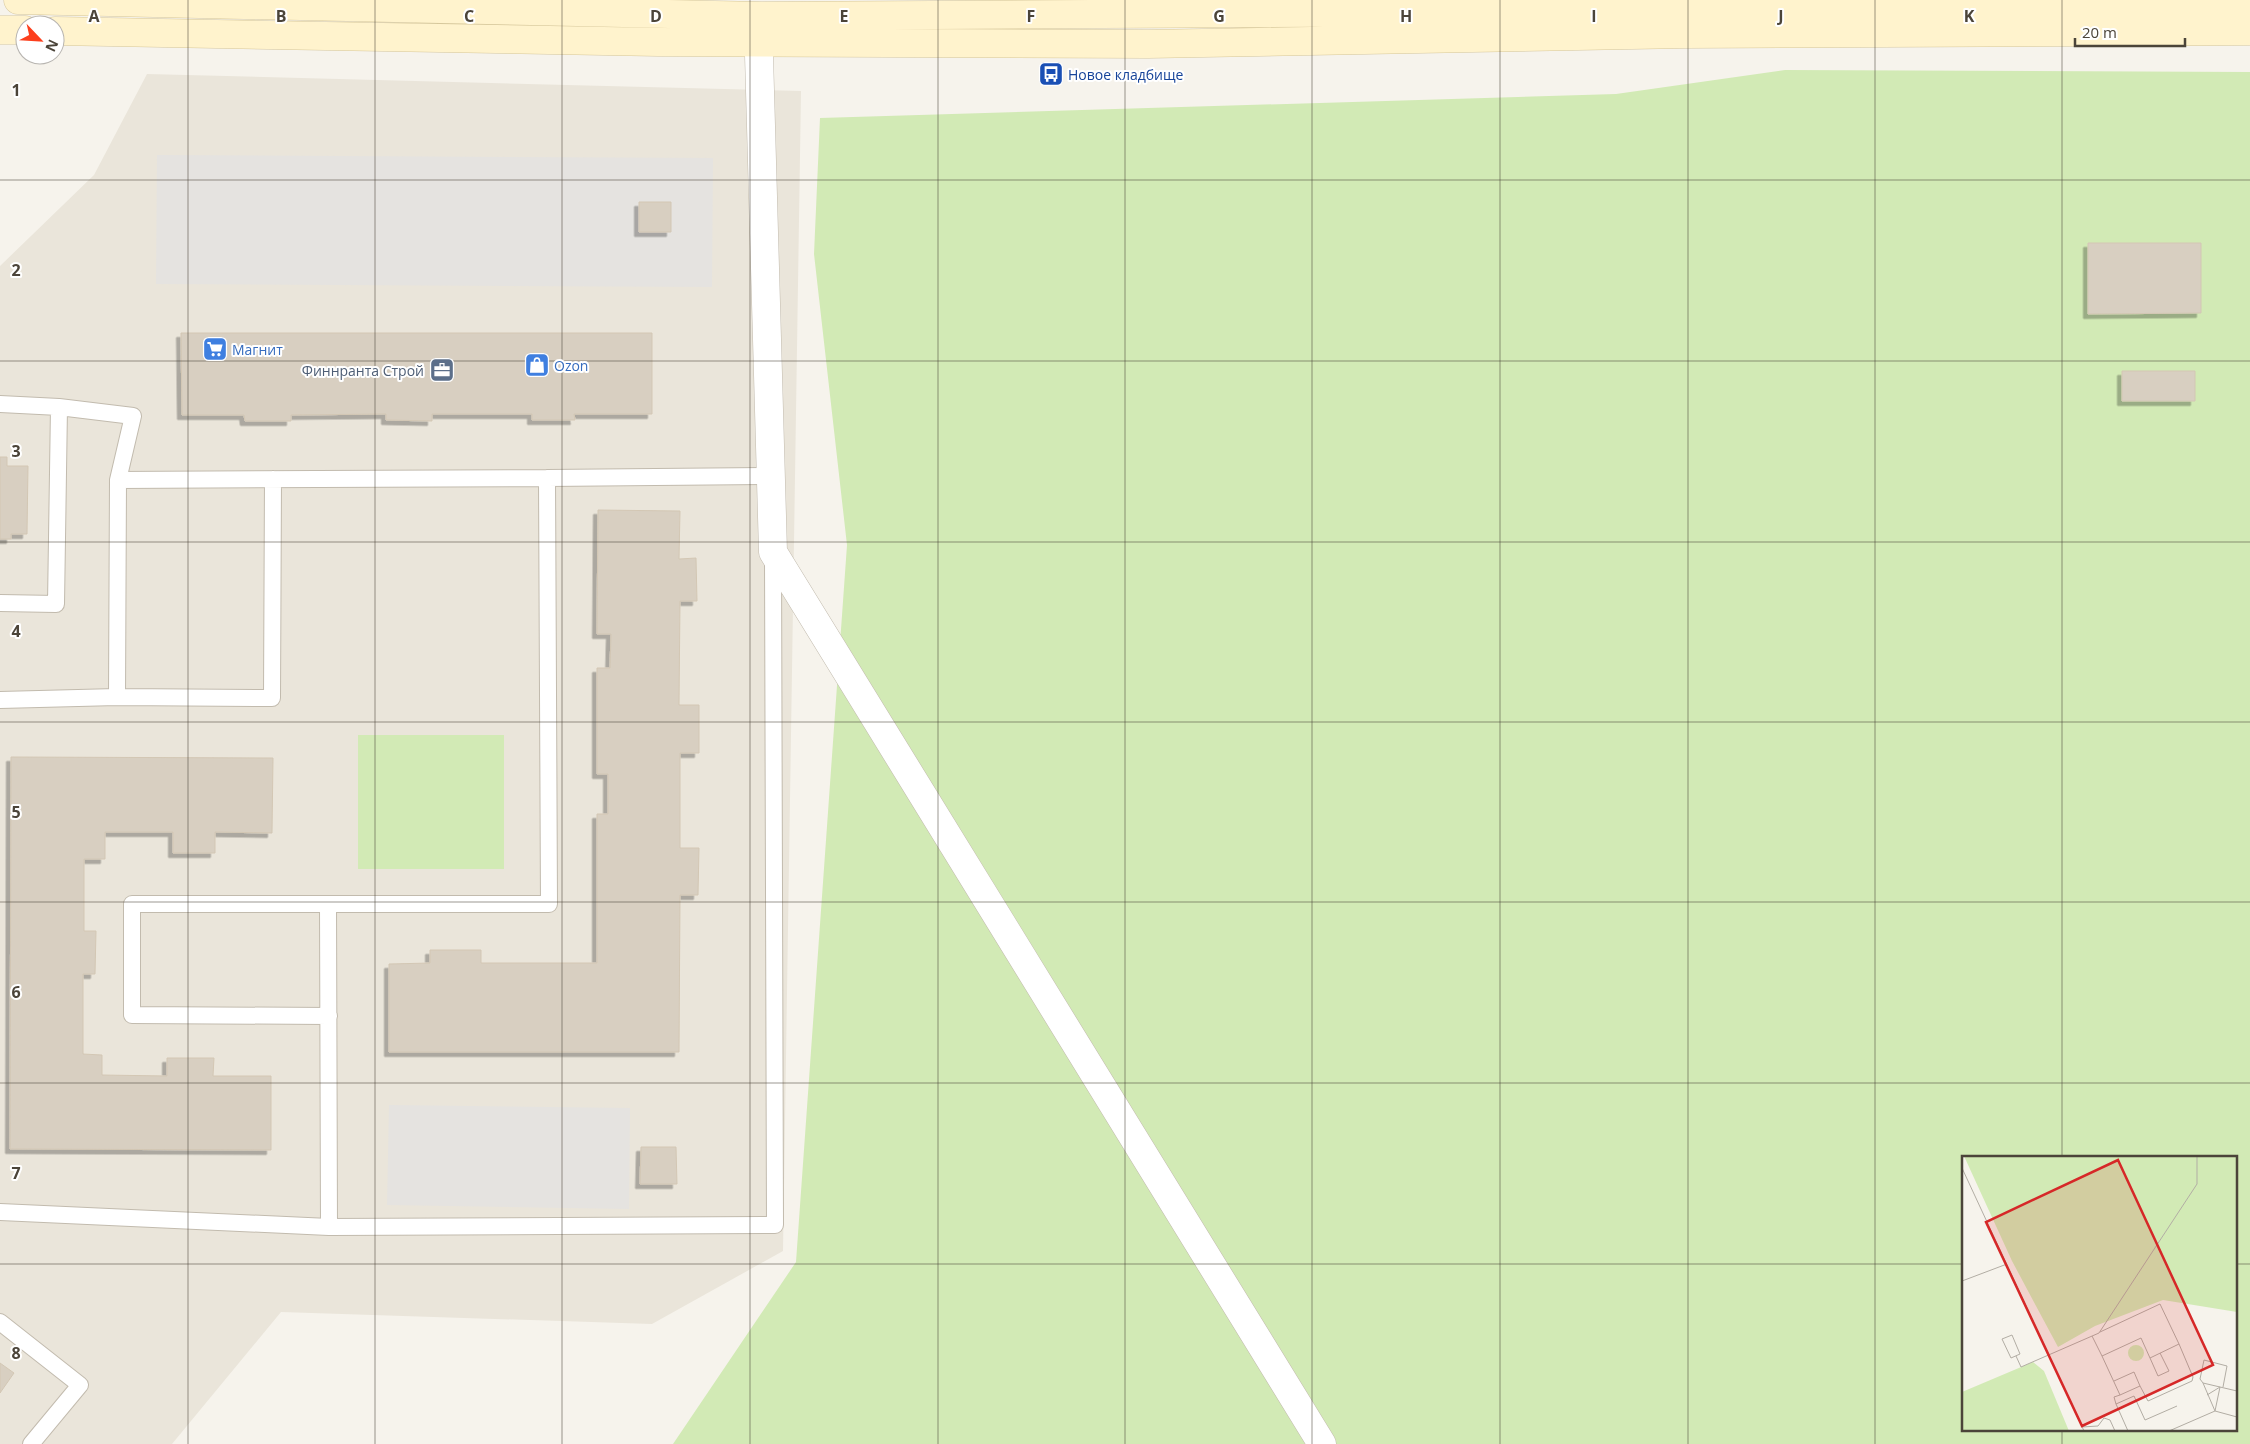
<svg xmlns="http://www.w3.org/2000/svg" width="2250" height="1444" font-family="'Open Sans',sans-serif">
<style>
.residential{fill:#eae5da}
.green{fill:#d2eab5;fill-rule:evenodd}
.parking{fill:#e5e3e0}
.building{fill:#d8cfc1;stroke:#d3c7b4;filter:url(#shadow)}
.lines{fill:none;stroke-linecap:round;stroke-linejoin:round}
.lane-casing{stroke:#c2bbae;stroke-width:18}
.street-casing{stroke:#c2bbae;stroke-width:29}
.secondary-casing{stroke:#d6c79b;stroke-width:29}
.lane{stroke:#fff;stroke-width:16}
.street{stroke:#fff;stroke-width:28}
.secondary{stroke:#fff3cd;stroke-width:28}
.grid{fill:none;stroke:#4b4439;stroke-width:1;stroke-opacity:0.55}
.labels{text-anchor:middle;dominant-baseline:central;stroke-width:4;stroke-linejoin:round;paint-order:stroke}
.transit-label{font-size:14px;fill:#164399;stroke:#fff;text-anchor:start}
.shop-label{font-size:14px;fill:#366cbe;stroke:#fff;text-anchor:start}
.service-label{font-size:14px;fill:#4e5e75;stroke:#fff;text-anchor:end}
.inset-road{fill:none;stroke:#b2ada4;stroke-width:1}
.view{fill:#d62828;fill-opacity:0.15;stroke:#d62828;stroke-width:2.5}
.inset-edge{fill:none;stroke:#4b4439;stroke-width:2.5}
.grid-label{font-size:16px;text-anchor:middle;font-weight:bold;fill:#4b4439;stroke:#fff;stroke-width:4;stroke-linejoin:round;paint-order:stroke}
</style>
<defs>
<filter id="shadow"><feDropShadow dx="-4.5" dy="4.5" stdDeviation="0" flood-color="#0004"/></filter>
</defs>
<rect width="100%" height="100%" fill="#f6f3ec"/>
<!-- residential -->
<path class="residential" d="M147,74L801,91L783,1251L652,1324L281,1312L172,1444H0V266L94,175Z"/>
<!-- green -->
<path class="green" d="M1785,70L2250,72V1444H673L796,1262L847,545L814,254L820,118L1616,94ZM1964,1158H2236V1430H1964Z
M358,735H504V869H358Z"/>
<!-- parking -->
<path class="parking" d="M157,155L713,158L712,287L156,284Z
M389,1105L630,1108L629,1209L387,1205Z"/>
<!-- building -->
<path class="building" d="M639,202H671V232H639Z
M2088,243H2201V313L2088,314Z
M181,333H652V414H574L575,420H532V414H432V421L386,420V414L291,415V421H245L244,415H182Z
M2122,371H2195V401H2122Z
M0,457H7V466H28L27,534H11V539H0Z
M598,510L680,511L679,559L696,558L697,601H680L679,705H699V753H680V848H699L698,895H680L679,1052H389V964L430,963V950H481V963H597V814H608V774H597V668H610L611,634H597Z
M11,757L273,758L272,833L215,832V853H173V832H105V859H84V931H96L95,974H83V1054L102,1055V1075L167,1076V1058H214L213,1076H271V1150L10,1149Z
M641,1147H676L677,1184H640Z
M0,1363L14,1373L0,1393Z"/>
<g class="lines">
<defs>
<path id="lane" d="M0,404L59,407L56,604L0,603
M59,407L133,416L118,480L547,478
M773,476L547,478L549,904H328L329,1227L775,1225L773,558
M118,480L117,697L272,698L273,479
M0,700L117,697
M328,904H132V1015L329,1016
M0,1212L329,1227
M0,1322L80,1385L31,1444"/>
<path id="street" d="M761,19L759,55L773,552L1322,1444"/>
<path id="secondary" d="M18,0L761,16L2250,7
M0,30H25
M55,31L658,42L1148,44L1685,34L2250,31"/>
</defs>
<!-- lane casing -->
<use href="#lane" class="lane-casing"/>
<!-- street casing -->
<use href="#street" class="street-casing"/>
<!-- secondary casing -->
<use href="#secondary" class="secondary-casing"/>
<!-- lane -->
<use href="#lane" class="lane"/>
<!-- street -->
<use href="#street" class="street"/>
<!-- secondary -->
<use href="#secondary" class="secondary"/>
</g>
<!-- grid -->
<path class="grid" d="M188,0V1444M375,0V1444M562,0V1444M750,0V1444M938,0V1444M1125,0V1444M1312,0V1444M1500,0V1444M1688,0V1444M1875,0V1444M2062,0V1158M0,180H2250M0,361H2250M0,542H2250M0,722H2250M0,902H2250M0,1083H2250M0,1264H1964M2236,1264H2250M2062,1430V1444"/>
<!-- icons -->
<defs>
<symbol id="bus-square" viewBox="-11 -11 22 22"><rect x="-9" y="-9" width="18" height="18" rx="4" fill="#1a4fb4" stroke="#fff"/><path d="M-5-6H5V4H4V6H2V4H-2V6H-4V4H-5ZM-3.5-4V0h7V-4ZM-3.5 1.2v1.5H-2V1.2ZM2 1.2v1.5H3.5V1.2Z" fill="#fff"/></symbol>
<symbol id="supermarket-square" viewBox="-11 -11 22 22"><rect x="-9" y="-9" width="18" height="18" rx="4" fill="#3f7fe0" stroke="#fff"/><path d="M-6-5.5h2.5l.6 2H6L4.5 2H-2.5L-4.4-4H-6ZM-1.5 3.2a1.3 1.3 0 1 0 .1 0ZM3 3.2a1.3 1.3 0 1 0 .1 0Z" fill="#fff"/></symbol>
<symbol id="shop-square" viewBox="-11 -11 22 22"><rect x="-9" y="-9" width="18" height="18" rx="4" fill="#3f7fe0" stroke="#fff"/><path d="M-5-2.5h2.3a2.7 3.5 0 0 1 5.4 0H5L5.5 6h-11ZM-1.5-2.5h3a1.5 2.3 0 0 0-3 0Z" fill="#fff"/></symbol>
<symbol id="office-square" viewBox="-11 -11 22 22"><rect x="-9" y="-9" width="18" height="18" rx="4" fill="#5c6f8a" stroke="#fff"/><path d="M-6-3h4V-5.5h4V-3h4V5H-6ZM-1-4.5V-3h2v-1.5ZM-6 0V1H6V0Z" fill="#fff"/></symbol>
</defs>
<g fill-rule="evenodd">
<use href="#bus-square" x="1037" y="60" width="28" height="28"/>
<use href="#supermarket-square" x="201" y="335" width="28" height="28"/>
<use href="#shop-square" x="523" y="351" width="28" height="28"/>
<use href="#office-square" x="428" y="356" width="28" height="28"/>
</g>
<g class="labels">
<!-- transit labels -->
<g class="transit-label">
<text x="1068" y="74">Новое кладбище</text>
</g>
<!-- shop labels -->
<g class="shop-label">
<text x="232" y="349">Магнит</text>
<text x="554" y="365">Ozon</text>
</g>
<!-- service labels -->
<g class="service-label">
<text x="424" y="370">Финнранта Строй</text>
</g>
</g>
<!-- overview -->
<g transform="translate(1962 1156)">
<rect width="275" height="275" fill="#f6f3ec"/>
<path d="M2,0H275V156L201,144L133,170L96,191L50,105ZM166 197a8 8 0 1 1 16 0a8 8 0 1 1-16 0ZM71,206L82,215L107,275H0V236Z" fill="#d2eab5"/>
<path class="inset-road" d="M0,12L122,275M0,125L45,108M50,179L58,198L49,202L40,183ZM130,180L140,200L179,182L188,202L217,188L198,148L138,176M54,200L59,211L137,177L235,28V0M140,200L158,239L152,241L154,248M188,202L196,220L207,215L198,197M152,225L172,216L178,230L158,239M241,227L253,255M178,230L186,245L230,225L231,221L217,188M261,231L265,210L242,204L238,223L241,227L275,235M245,239L258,231M253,255L258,231M136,270L142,262L148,264L153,275M120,271L136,270M166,275L154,248L172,240L183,264L215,250M207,275L253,255L275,261"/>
<path class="view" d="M156,4L251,209L120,270L24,66Z"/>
<rect width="275" height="275" class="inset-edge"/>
</g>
<g class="grid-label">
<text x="94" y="22">A</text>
<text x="281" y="22">B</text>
<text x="469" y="22">C</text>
<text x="656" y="22">D</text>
<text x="844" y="22">E</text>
<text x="1031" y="22">F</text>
<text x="1219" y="22">G</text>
<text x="1406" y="22">H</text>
<text x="1594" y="22">I</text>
<text x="1781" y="22">J</text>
<text x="1969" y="22">K</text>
<text x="16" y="96">1</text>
<text x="16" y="276">2</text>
<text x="16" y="457">3</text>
<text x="16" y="637">4</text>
<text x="16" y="818">5</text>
<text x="16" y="998">6</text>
<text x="16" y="1179">7</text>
<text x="16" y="1359">8</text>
</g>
<!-- north arrow -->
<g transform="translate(40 40) rotate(115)"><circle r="24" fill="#ffffff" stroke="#b7b4b0"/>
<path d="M0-4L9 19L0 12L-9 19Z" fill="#fc3f1d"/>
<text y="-8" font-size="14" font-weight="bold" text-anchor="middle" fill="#4b4439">N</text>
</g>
<!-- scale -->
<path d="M2075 38v8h110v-8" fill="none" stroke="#4b4439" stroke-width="2.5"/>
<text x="2082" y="38" font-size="15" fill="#4b4439" stroke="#ffffff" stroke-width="4" paint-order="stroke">20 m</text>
</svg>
